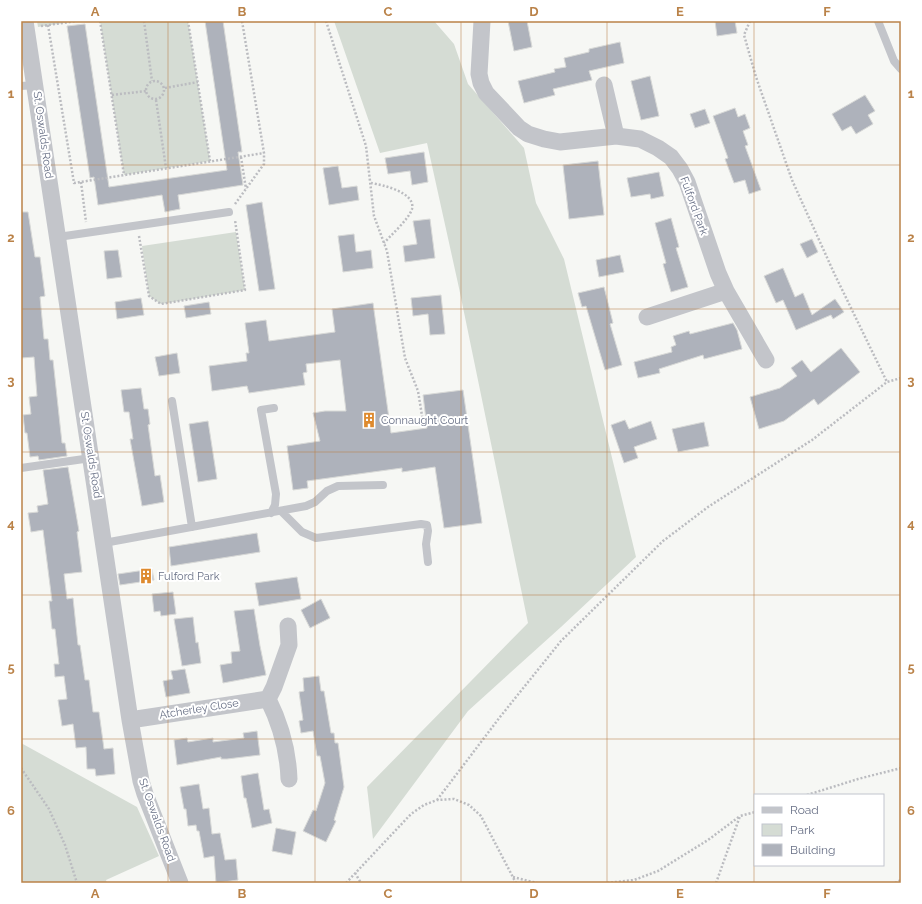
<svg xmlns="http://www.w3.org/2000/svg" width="922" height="904" font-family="Raleway,sans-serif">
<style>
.green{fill:#d5dcd4}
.building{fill:#aeb2bb;stroke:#d8d9d7}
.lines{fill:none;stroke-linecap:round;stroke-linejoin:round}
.path{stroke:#bbbcc0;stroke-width:2.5;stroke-dasharray:2 2;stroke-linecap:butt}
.lane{stroke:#c3c5ca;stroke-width:8}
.street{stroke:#c3c5ca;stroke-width:17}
.grid{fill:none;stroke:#ba8248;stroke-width:1;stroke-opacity:0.55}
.labels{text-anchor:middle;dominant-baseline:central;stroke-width:4;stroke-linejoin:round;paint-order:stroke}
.street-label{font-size:11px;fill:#676f85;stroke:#fff}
.poi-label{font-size:11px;fill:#676f85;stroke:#fff;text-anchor:start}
.neatline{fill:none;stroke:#ba8248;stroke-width:1.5}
.grid-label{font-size:13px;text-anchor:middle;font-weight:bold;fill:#ba8248}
</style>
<rect width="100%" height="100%" fill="#f6f7f4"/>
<!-- green -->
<path class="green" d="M37,21H77L38,27Z
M100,21H188L210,161L124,175Z
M334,21H434L454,44L468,84L524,148L536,203L564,259L636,557L561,627L468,711L373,839L367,787L528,623L459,288L427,143L380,153Z
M236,232L245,290L161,304L149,296L142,246Z
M21,743L137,807L159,856L106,880L107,883H21Z"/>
<!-- building -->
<path class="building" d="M205,21H223L242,152H238L243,185L178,195L180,209L165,212L162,195L98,205L94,177L90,178L67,26L85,24L109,187L227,170Z
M508,21H527L532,47L514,51Z
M715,21H735L737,33L717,36Z
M620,42L624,63L589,71L592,80L553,89L555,95L524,103L518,81L555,72L554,69L566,67L564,58L589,52V49Z
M650,76L659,116L641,120L631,81Z
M865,95L875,111L868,115L873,124L856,134L851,126L842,131L832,114Z
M735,108L738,117L745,114L750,128L743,131L748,145L745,146L761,190L749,194L745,180L734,183L725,159L728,158L713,116Z
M705,109L710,123L695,128L690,114Z
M424,152L428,182L412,185L410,171L388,174L385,158Z
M598,161L604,215L569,219L563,165Z
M338,166L342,188L357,186L359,200L329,205L323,168Z
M659,172L664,196L651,199L650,194L631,197L627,178Z
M262,202L275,289L259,291L246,205Z
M21,212H28L35,257H40L45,296L40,297L44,339H48L50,360H53L62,443H65L67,456L39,460L38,456L30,457L27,433H25L23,415L31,414L29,397L37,396L34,357L21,358Z
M671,218L679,247L676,248L688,287L671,292L663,264L666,263L655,223Z
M430,219L435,258L405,262L403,246L417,244L413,221Z
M354,234L356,252L371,250L373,268L343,272L338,236Z
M812,239L818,252L807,258L800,244Z
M118,250L122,277L107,279L104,251Z
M620,255L624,272L599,277L596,260Z
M783,268L795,297L803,293L812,315L835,299L844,312L833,319L831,315L796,330L783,300L776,303L764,276Z
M604,287L613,323L610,324L622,365L605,370L586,306L582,307L578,293Z
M441,295L445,334L430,335L428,314L413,316L411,298Z
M141,298L144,315L117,319L115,302Z
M209,302L211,314L186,318L184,306Z
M373,303L391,433L427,428L423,395L463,390L482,523L444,528L435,467L402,472V468L307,481L308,488L293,490L287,446L320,441L313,413L325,411H346L340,360L306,364L307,372L303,373L305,385L249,393L247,386L212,391L209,366L247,361L246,353H249L245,323L266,320L269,341L335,332L332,309Z
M733,323L737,330L742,349L704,359L703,355L659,369L660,373L638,378L634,362L672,352L671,347L676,345L673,336L689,331L690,334Z
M841,348L860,372L818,405L814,399L784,421L759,429L750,397L780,388L797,376L791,368L802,360L811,372Z
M177,353L180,373L159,376L155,357Z
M141,388L144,409H148L150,424L148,425L155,476L160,475L164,502L142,506L130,439H133L129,412H124L121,390Z
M625,420L629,429L651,421L657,439L634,447L638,458L624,463L611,425Z
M208,421L217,479L198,482L189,424Z
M704,422L709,446L678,452L672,429Z
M68,467L79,531L77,532L82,572L64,574L67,599L73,598L78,645H80L85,680H89L93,712H99L104,749L113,748L115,774L96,776L95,769H87L86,747L76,748L73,724L62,726L58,700L67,699L64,676L55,677L54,664H59L55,629H52L49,601H52L43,530L31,532L28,513L38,512L37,506L48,504L43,470Z
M257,533L260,552L171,566L169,547Z
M152,569L154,580L120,585L118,574Z
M297,577L301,599L259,606L255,583Z
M173,592L176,614L161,616L160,611L154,612L152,594Z
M321,599L330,618L310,628L301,610Z
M254,609L260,646L266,675L223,683L220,665L232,663L231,652L240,651L234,611Z
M193,617L196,643L198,642L201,663L182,666L174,619Z
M185,669L190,693L166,697L163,681L173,679L171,671Z
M319,676L321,691H324L331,733H334L335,743H338L344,787L334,820L336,821L326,842L303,831L313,810L316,811L325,783L320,756H317L313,731L301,733L299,721L303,720L299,692L304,691L303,678Z
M257,731L260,755L227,759H221V757L177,765L174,740L187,738L188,742L213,738V742L244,738L243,733Z
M258,773L264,810L269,809L272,823L252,828L246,798H244L241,776Z
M199,784L203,809L209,808L212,834L220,833L225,860L236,859L238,880L216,883L214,856L204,858L199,831H197L196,825L188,826L186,809H184L180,787Z
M276,828L296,832L292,855L272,851Z"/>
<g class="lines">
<!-- path -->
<path class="path" d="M100,21L124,175
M144,21L152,81
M188,21L210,161
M326,21L366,146L374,216L387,251L405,358L418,391L424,428
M750,21L744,35L756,77L792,180L834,273L887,382
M48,25L74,183L264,153
M41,26L77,21
M146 90a9 9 0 1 1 18 0a9 9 0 1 1-18 0Z
M165,88L198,82
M112,95L146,91
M156,100L166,168
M241,157L246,189
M81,182L86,222
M371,183C382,185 416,192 412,209C409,219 391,235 384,243
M235,204L264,164V153L242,21
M139,236L149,296L161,304L245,290L235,220
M21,768L49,809L65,845L77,883
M807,795L858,779L901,768
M437,800L500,717L561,641L663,541L708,507L812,440L887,382L901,378
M355,873L361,883
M513,877L537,883
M346,883L411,814L424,805L437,800L454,799L469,805L481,816L516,883
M607,883L634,880L658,871L708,840L740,816
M716,883L740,816L755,812
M895,883L901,880"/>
<!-- lane -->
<path class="lane" d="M878,21L894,61L901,69
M21,86L35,85
M58,237L229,212
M172,401L192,527
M21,468L91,458
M281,511L302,532L316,538L421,524L427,525L428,531L426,544L428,562
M271,513L275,505L276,494L261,410L274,408
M104,543L306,506L315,502L327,491L338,486L383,485"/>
<!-- street -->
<path class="street" d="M25,21L130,720L141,781L145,794L180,883
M482,21L479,74L481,83L486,93L519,128L528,134L544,139L560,142L616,136L640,139L658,148L671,157L680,169L687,182L718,273L726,291L766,360
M604,85L616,136
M647,317L726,291
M268,699C280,723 288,751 289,779
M130,720L268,699L274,687L289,645L288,626"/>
</g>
<!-- grid -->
<path class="grid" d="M168,21V883M315,21V883M461,21V883M607,21V883M754,21V883M21,165H901M21,309H901M21,452H901M21,595H901M21,739H901"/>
<!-- icons -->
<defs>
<symbol id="building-bare" viewBox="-9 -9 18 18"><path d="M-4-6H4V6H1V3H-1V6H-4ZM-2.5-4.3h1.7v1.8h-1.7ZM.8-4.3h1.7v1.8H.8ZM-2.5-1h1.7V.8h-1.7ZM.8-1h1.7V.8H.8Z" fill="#de8a2e" stroke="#fff" stroke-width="2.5" paint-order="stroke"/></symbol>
</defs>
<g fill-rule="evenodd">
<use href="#building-bare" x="358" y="409" width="22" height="22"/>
<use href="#building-bare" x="135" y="565" width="22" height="22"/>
</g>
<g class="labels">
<!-- street labels -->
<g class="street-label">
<text transform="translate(43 135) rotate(82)">St. Oswalds Road</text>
<text transform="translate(694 206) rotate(70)">Fulford Park</text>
<text transform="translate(91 455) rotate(81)">St. Oswalds Road</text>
<text transform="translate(199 709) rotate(-9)">Atcherley Close</text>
<text transform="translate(157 820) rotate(70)">St. Oswalds Road</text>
</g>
<!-- poi labels -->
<g class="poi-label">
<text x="381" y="420">Connaught Court</text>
<text x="158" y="576">Fulford Park</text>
</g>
</g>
<!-- border -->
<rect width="922" height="904" fill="none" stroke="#ffffff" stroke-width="44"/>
<!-- legend -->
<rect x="754" y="794" width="130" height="72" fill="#ffffff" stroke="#c2c5ce"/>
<rect x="762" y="807" width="20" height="6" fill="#c3c5ca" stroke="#c2c5ce"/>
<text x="790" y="814" font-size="12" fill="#676f85">Road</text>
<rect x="762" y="824" width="20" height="12" fill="#d5dcd4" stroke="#c2c5ce"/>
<text x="790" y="834" font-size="12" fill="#676f85">Park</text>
<rect x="762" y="844" width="20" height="12" fill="#aeb2bb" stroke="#c2c5ce"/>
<text x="790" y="854" font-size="12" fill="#676f85">Building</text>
<rect x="22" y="22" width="878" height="860" class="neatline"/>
<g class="grid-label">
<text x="95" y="16">A</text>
<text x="242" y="16">B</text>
<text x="388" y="16">C</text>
<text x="534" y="16">D</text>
<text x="680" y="16">E</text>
<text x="827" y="16">F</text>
<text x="11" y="98">1</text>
<text x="911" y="98">1</text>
<text x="11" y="242">2</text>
<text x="911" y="242">2</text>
<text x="11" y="385">3</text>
<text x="911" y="385">3</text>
<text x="11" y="528">4</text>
<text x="911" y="528">4</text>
<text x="11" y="672">5</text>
<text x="911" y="672">5</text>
<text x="11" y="815">6</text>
<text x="911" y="815">6</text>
<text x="95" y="898">A</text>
<text x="242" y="898">B</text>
<text x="388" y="898">C</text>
<text x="534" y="898">D</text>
<text x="680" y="898">E</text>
<text x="827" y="898">F</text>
</g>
</svg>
